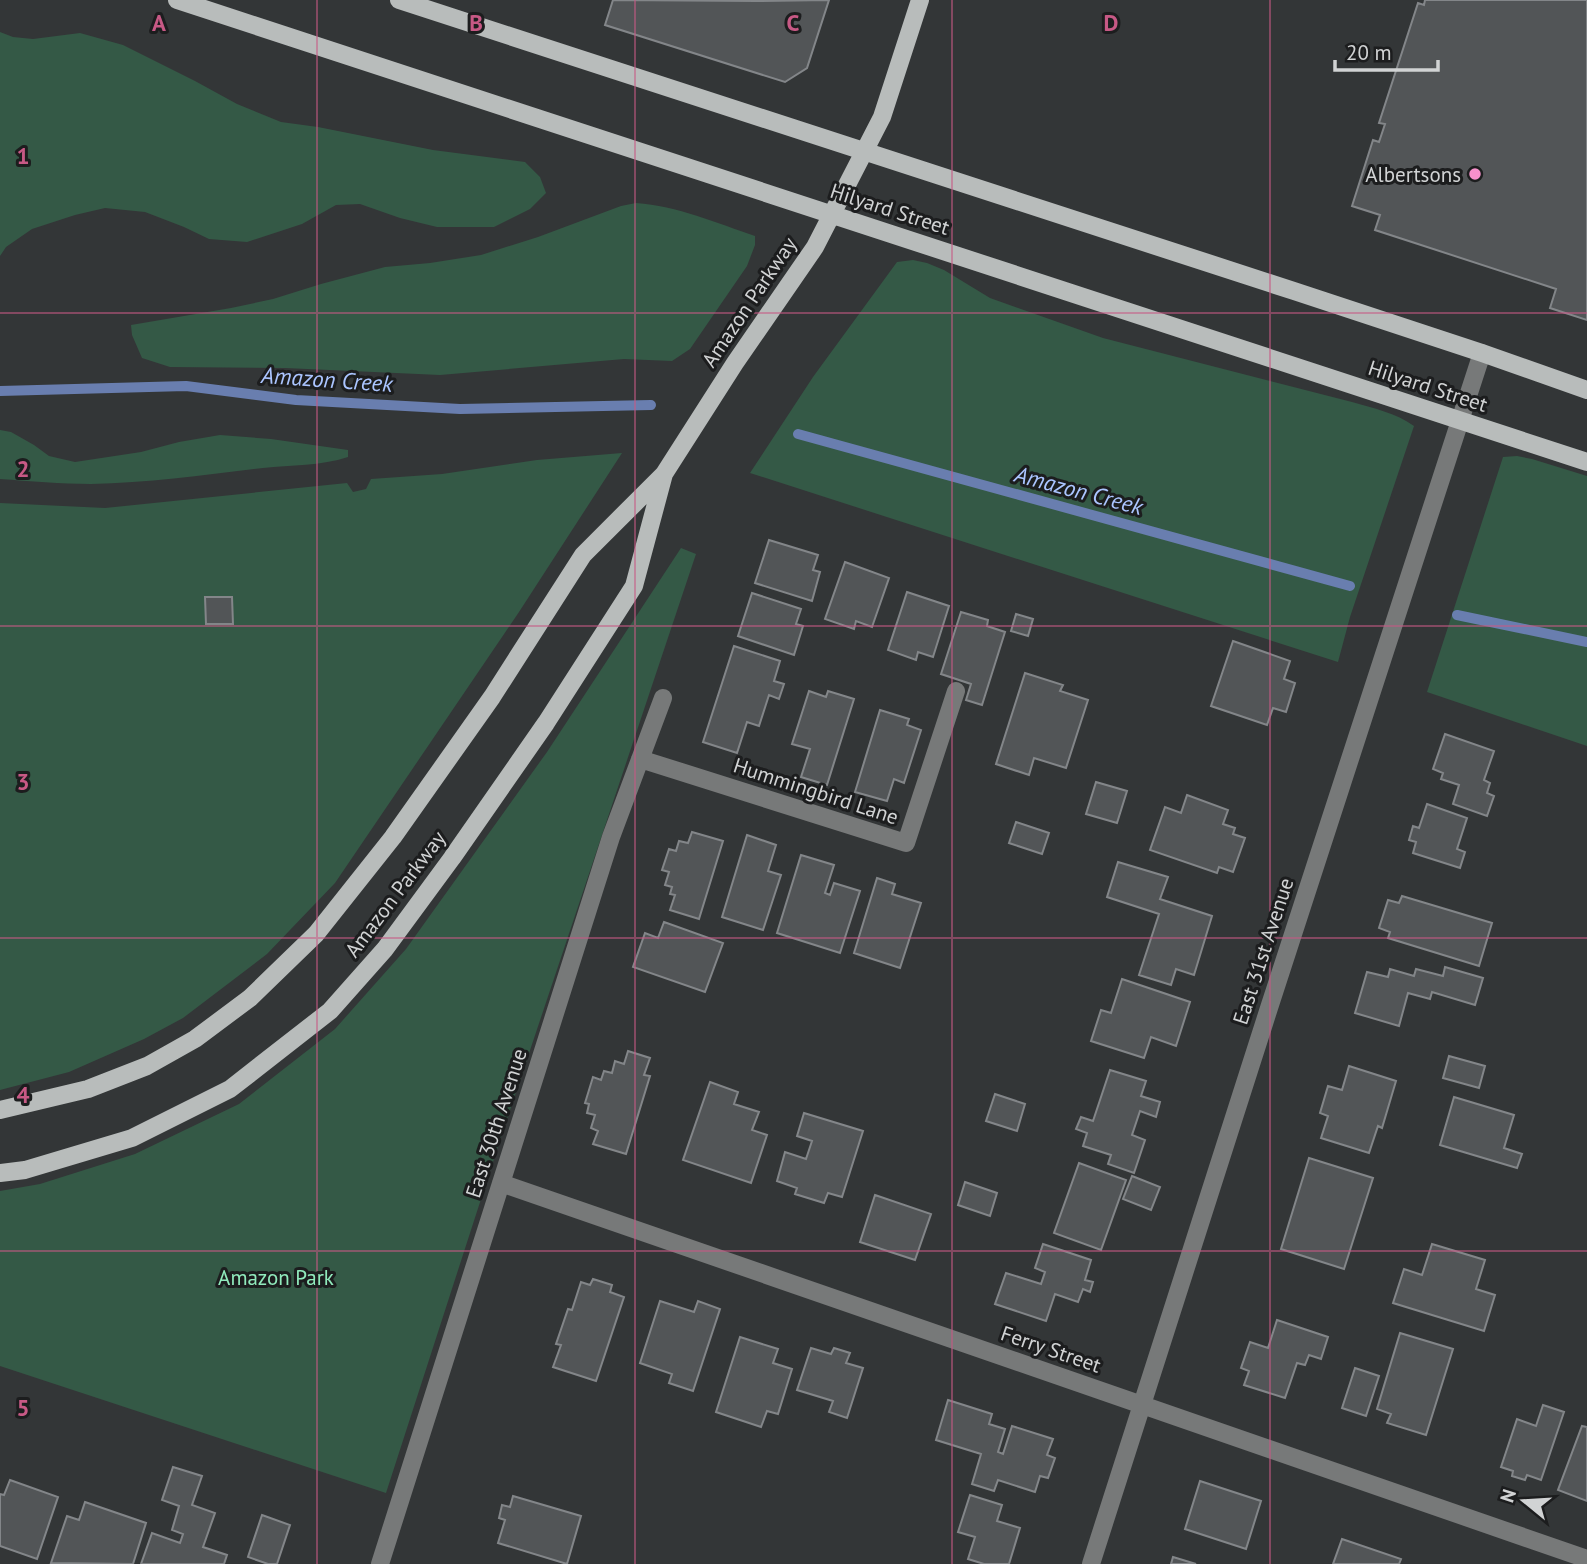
<svg xmlns="http://www.w3.org/2000/svg" width="1587" height="1564" font-family="'PT Sans',sans-serif">
<style>
.green{fill:#345946}
.lines{fill:none;stroke-linecap:round;stroke-linejoin:round}
.stream{stroke:#697eaf;stroke-width:10}
.building{fill:#525557;stroke:#838689;stroke-width:2}
.minor{stroke:#777979;stroke-width:18}
.major{stroke:#b8bcbb;stroke-width:18}
.grid{fill:none;stroke:#c75985;stroke-width:2;stroke-opacity:0.55}
.poi-dot{fill:#f890cc;stroke:#1c1d1e;stroke-width:2.5}
.labels{text-anchor:middle;dominant-baseline:central;stroke-width:6;stroke-linejoin:round;paint-order:stroke}
.poi-label{font-size:21px;fill:#d1d3d4;stroke:#1c1d1e;text-anchor:end}
.street-label{font-size:21px;fill:#d1d3d4;stroke:#1c1d1e}
.park-label{font-size:21px;fill:#90eabc;stroke:#1c1d1e}
.water-label{font-size:23px;font-style:italic;fill:#abc5ff;stroke:#1c1d1e}
.grid-label{font-size:23px;text-anchor:middle;font-weight:bold;fill:#c75985;stroke:#1c1d1e;stroke-width:6;stroke-linejoin:round;paint-order:stroke}
</style>
<rect width="100%" height="100%" fill="#333637"/>
<!-- green -->
<path class="green" d="M0,32L13,37L33,39L80,33L123,45L195,81L237,104L281,122L318,127L433,150L525,162L540,177L546,193L530,209L494,227H437L400,218L360,204L336,205L302,224L247,242L209,239L184,227L145,212L105,208L75,215L32,229L6,247L0,256Z
M636,203C677,206 717,223 755,236V245L747,266L690,349L672,361L624,359L440,375L285,368L170,367L142,358L132,335L131,325L231,308L273,299L321,284L385,267L430,263L481,255L538,237L621,206Z
M913,260L927,263L944,270L990,298L1103,338L1352,402C1373,408 1396,413 1414,426L1350,617L1338,662L750,473L813,377L897,262Z
M0,430L11,432L34,445L49,456L75,462L141,452L179,442L220,435L271,439L348,450V457C321,466 291,465 263,468C206,475 149,483 91,484C61,484 30,481 0,479Z
M622,453L519,612L335,883L267,954L183,1018L144,1039L69,1072L0,1090V503L105,508L347,483L353,492L366,489L371,479L442,474L537,460Z
M1517,456L1532,459L1587,476V746L1427,692L1503,457Z
M681,548L696,554L503,1131L386,1493L0,1366V1191L40,1184L135,1154L239,1104L335,1029L406,949L547,752Z"/>
<g class="lines">
<!-- stream -->
<path class="stream" d="M0,391L186,386L296,400L460,409L651,405
M798,434L1350,586
M1457,615L1587,642"/>
</g>
<!-- building -->
<path class="building" d="M613,0L756,1L829,0L807,68L785,82L605,25Z
M1425,0H1587V320L1550,308L1556,289L1375,230L1380,215L1352,206L1373,140L1379,142L1385,124L1379,123L1418,3L1424,5Z
M769,540L818,555L813,570L820,572L812,601L755,583Z
M845,562L889,578L872,627L856,621L854,629L825,619Z
M907,592L949,606L933,657L918,652L916,660L888,650Z
M752,593L801,609L796,624L803,626L794,655L738,636Z
M205,597H232L233,624H206Z
M961,612L988,620L987,626L1005,632L982,705L966,700L971,684L941,674Z
M1016,614L1033,619L1028,636L1011,631Z
M1233,641L1290,661L1284,679L1295,683L1286,712L1273,708L1267,725L1211,706Z
M734,646L780,661L774,681L784,684L779,699L769,695L759,726L747,722L737,753L703,742Z
M1025,673L1063,685L1060,691L1088,700L1066,768L1034,758L1029,775L996,764Z
M809,691L826,697L828,691L854,699L827,785L801,777L810,749L792,744Z
M880,710L909,719L907,725L921,730L904,783L894,779L887,801L855,792Z
M1445,734L1494,751L1484,780L1490,783L1487,793L1494,796L1487,816L1453,804L1459,785L1441,779L1443,773L1433,769Z
M1096,782L1127,791L1117,823L1086,814Z
M1187,795L1228,810L1223,824L1235,828L1233,834L1245,838L1233,872L1219,867L1217,873L1150,850L1165,807L1181,813Z
M1427,804L1467,818L1457,849L1465,852L1460,868L1413,853L1416,842L1409,840L1413,826L1419,828Z
M1016,822L1049,833L1042,854L1009,843Z
M692,832L723,841L699,919L670,910L675,895L670,894L672,887L665,885L669,872L662,870L669,849L676,851L679,841L688,843Z
M747,835L776,845L768,871L781,875L763,930L722,917Z
M801,855L834,865L825,893L830,895L834,883L860,891L840,953L777,933Z
M1118,862L1168,877L1160,899L1212,916L1194,975L1176,969L1171,985L1139,975L1159,914L1107,897Z
M877,878L895,884L892,894L921,903L900,968L854,953Z
M1402,896L1492,923L1479,966L1388,938L1390,932L1379,928L1388,900L1399,903Z
M664,922L723,943L705,992L633,967L645,933L658,938Z
M1445,967L1483,978L1475,1005L1432,992L1430,999L1408,993L1399,1026L1355,1013L1367,972L1388,977L1390,969L1414,976L1416,969L1443,976Z
M1122,979L1190,1002L1176,1046L1151,1037L1144,1058L1091,1041L1101,1010L1111,1013Z
M628,1051L650,1058L644,1075L650,1076L626,1154L593,1144L598,1131L591,1128L595,1115L587,1113L589,1104L585,1103L593,1077L601,1080L604,1071L612,1073L615,1061L624,1064Z
M1449,1056L1485,1066L1479,1088L1443,1078Z
M1349,1066L1396,1081L1382,1128L1378,1126L1369,1153L1321,1138L1328,1116L1320,1113L1328,1086L1342,1090Z
M1110,1070L1146,1081L1141,1096L1160,1102L1156,1117L1140,1111L1132,1135L1145,1140L1134,1173L1108,1164L1111,1155L1083,1146L1087,1133L1076,1129L1081,1117L1093,1121Z
M710,1082L738,1092L734,1104L759,1112L752,1130L767,1135L751,1183L683,1160Z
M995,1094L1025,1104L1017,1131L986,1121Z
M1454,1097L1514,1115L1504,1148L1522,1154L1517,1168L1440,1145Z
M804,1113L863,1131L842,1197L828,1193L824,1203L795,1194L797,1188L777,1181L785,1152L806,1159L812,1141L797,1136Z
M1309,1158L1373,1178L1344,1269L1281,1249Z
M1079,1163L1126,1180L1101,1250L1054,1233Z
M1132,1176L1160,1187L1151,1210L1123,1199Z
M965,1182L997,1193L990,1216L958,1205Z
M875,1195L931,1214L915,1260L860,1242Z
M1043,1244L1091,1260L1085,1280L1093,1282L1090,1292L1083,1289L1078,1302L1055,1294L1046,1321L995,1304L1006,1273L1041,1284L1045,1272L1035,1268Z
M1432,1244L1485,1260L1476,1289L1495,1295L1484,1331L1393,1303L1404,1269L1422,1275Z
M593,1279L612,1285L610,1292L624,1297L596,1381L553,1367L561,1345L556,1344L568,1309L572,1310L581,1282L590,1285Z
M660,1301L694,1312L698,1301L720,1309L693,1391L669,1383L672,1374L640,1363Z
M1277,1320L1328,1337L1321,1359L1309,1355L1305,1365L1297,1363L1285,1398L1244,1385L1249,1371L1241,1368L1250,1342L1268,1348Z
M1400,1333L1453,1349L1426,1435L1387,1423L1391,1414L1377,1409Z
M740,1337L778,1349L773,1363L792,1369L778,1414L767,1411L761,1427L716,1412Z
M811,1348L831,1354L834,1348L850,1353L846,1363L863,1368L847,1418L829,1412L833,1401L797,1390Z
M1355,1368L1379,1376L1366,1416L1342,1408Z
M948,1400L992,1414L989,1424L1005,1429L998,1452L1003,1454L1012,1426L1053,1439L1047,1455L1055,1458L1048,1478L1040,1476L1035,1492L998,1480L994,1491L972,1484L981,1454L936,1440Z
M1543,1405L1564,1412L1541,1480L1527,1475L1525,1480L1512,1476L1513,1471L1501,1467L1517,1419L1536,1426Z
M1582,1426L1587,1427V1501L1558,1490Z
M173,1467L202,1476L192,1505L215,1513L203,1547L227,1555L224,1564H141L152,1533L180,1543L183,1534L172,1530L179,1506L162,1500Z
M10,1480L58,1497L37,1559L0,1546V1494L4,1495Z
M1200,1481L1261,1501L1246,1549L1185,1529Z
M970,1495L1002,1505L997,1521L1020,1528L1009,1564H984L968,1559L975,1537L958,1532Z
M513,1496L581,1516L567,1564L498,1543L505,1520L499,1518L502,1505L510,1507Z
M85,1502L146,1523L133,1564L51,1563L67,1516L79,1520Z
M262,1515L290,1525L277,1564H268L248,1557Z
M1342,1539L1401,1559L1399,1564H1333Z
M1173,1557L1196,1564H1171Z"/>
<g class="lines">
<!-- minor -->
<path class="minor" d="M640,759L906,843L956,691
M501,1183L1587,1559
M380,1564L611,837L663,698
M1091,1564L1269,1008L1482,353"/>
<!-- major -->
<path class="major" d="M177,0L1587,462
M399,0L1294,291L1482,353L1587,390
M0,1110L88,1089L147,1066L195,1039L250,998L316,934L393,837L492,697L583,555L664,474L735,363L815,247L882,117L920,0
M0,1173L25,1170L132,1138L230,1089L330,1011L385,949L452,858L546,723L634,586L664,474"/>
</g>
<!-- grid -->
<path class="grid" d="M317,0V1564M635,0V1564M952,0V1564M1270,0V1564M0,313H1587M0,626H1587M0,938H1587M0,1251H1587"/>
<!-- markers -->
<circle class="poi-dot" cx="1475" cy="174" r="7"/>
<g class="labels">
<!-- poi labels -->
<g class="poi-label">
<text x="1461" y="174">Albertsons</text>
</g>
<!-- street labels -->
<g class="street-label">
<text transform="translate(890 209) rotate(18)">Hilyard Street</text>
<text transform="translate(749 302) rotate(-56)">Amazon Parkway</text>
<text transform="translate(1428 386) rotate(18)">Hilyard Street</text>
<text transform="translate(816 791) rotate(18)">Hummingbird Lane</text>
<text transform="translate(395 894) rotate(-53)">Amazon Parkway</text>
<text transform="translate(1263 951) rotate(-72)">East 31st Avenue</text>
<text transform="translate(496 1123) rotate(-72)">East 30th Avenue</text>
<text transform="translate(1051 1349) rotate(19)">Ferry Street</text>
</g>
<!-- park labels -->
<g class="park-label">
<text x="276" y="1277">Amazon Park</text>
</g>
<!-- water labels -->
<g class="water-label">
<text transform="translate(327 379) rotate(4)">Amazon Creek</text>
<text transform="translate(1079 490) rotate(15)">Amazon Creek</text>
</g>
</g>
<g class="grid-label">
<text x="159" y="31">A</text>
<text x="476" y="31">B</text>
<text x="793" y="31">C</text>
<text x="1111" y="31">D</text>
<text x="23" y="164">1</text>
<text x="23" y="477">2</text>
<text x="23" y="790">3</text>
<text x="23" y="1103">4</text>
<text x="23" y="1416">5</text>
</g>
<!-- north arrow -->
<g transform="translate(1524 1501) rotate(288)" stroke="#1c1d1e" stroke-width="5" paint-order="stroke">
<path d="M0-5L12 26L0 18L-12 26Z" fill="#d1d3d4"/>
<text y="-10" font-size="19" font-weight="bold" text-anchor="middle" fill="#d1d3d4">N</text>
</g>
<!-- scale -->
<path d="M1335 60v10h103v-10" fill="none" stroke="#d1d3d4" stroke-width="3.5"/>
<text x="1346" y="60" font-size="21" fill="#d1d3d4" stroke="#1c1d1e" stroke-width="5" paint-order="stroke">20 m</text>
</svg>
